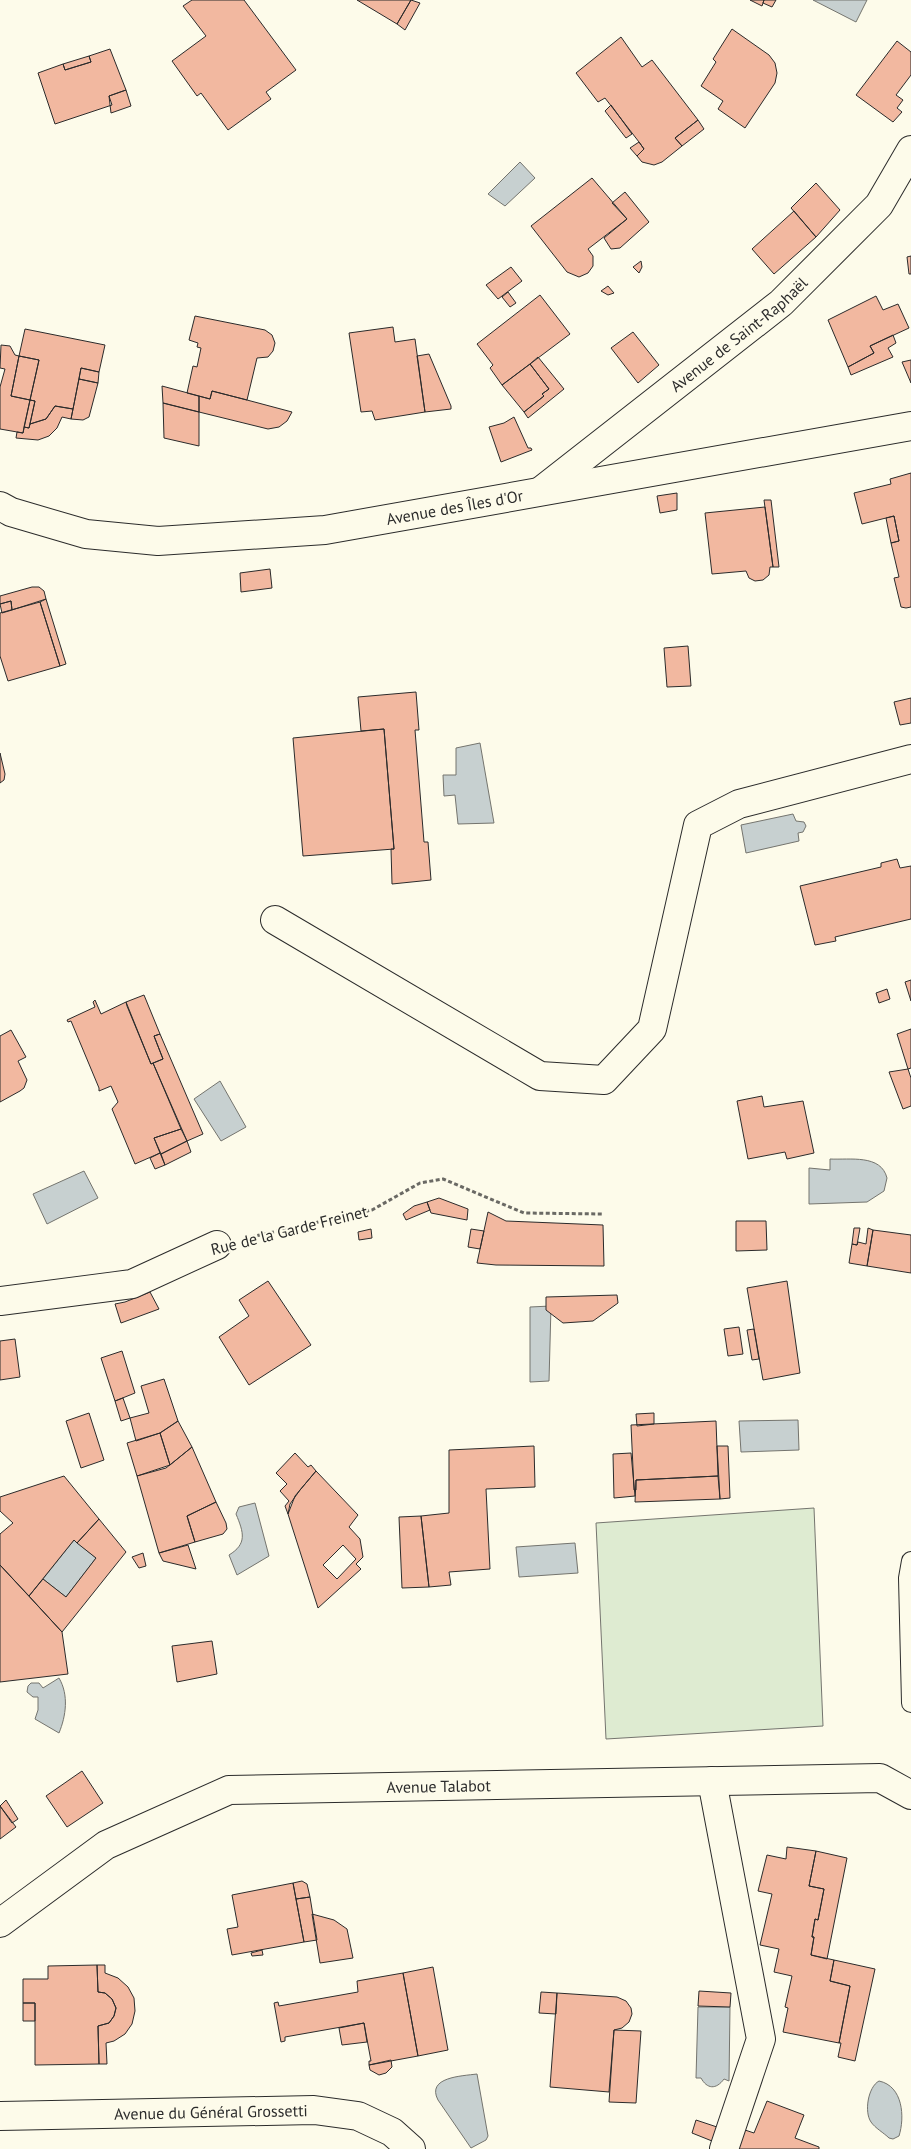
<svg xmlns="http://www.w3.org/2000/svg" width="911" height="2149" font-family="'PT Sans',sans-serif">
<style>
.green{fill:#deebd1;stroke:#74746e}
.water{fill:#c7d0d0;stroke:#74746e}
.building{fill:#f2b8a0;stroke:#2b2b2b;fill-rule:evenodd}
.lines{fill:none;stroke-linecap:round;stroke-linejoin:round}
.service-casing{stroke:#2b2b2b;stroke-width:20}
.minor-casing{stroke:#2b2b2b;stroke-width:30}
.path{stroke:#6a6964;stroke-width:3;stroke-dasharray:4 2.5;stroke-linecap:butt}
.service{stroke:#fdfbea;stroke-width:18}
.minor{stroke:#fdfbea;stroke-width:28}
.labels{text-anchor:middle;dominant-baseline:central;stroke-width:4;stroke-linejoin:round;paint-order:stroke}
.street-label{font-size:16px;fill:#2b2b2b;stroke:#fdfbea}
</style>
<rect width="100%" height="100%" fill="#fdfbea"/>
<!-- green -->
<path class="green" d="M814,1508L823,1726L606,1739L596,1523Z"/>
<!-- water -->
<path class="water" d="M813,0H867L856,22Z
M520,162L535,178L505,206L488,194Z
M480,743L494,823L458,824L455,795L444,796L443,775H456V748Z
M793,814L796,821L804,822L806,826L803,832L798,833L799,841L746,853L741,825Z
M220,1081L246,1127L221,1141L194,1099Z
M830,1159C850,1160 881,1154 887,1178L884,1191L867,1202L809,1204V1168L830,1170Z
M84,1171L98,1198L47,1224L33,1194Z
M551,1306L549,1381L530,1382V1307Z
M798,1420L799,1450L741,1452L739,1421Z
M255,1503L269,1556L237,1575L229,1555C247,1544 244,1533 236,1514L239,1507Z
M74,1540L96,1558L66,1597L43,1579Z
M575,1543L578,1573L519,1577L516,1547Z
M59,1678C69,1695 66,1716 59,1733L35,1719L38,1710V1697H33L27,1692L28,1686L31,1683H39L43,1688Z
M698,2007H730L729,2081L724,2079C716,2090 707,2089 701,2078H696Z
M477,2074L488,2136L486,2140L471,2148L438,2100C426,2077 462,2076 477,2074Z
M879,2081C903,2086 905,2117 899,2136L893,2139L889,2138C884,2133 875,2128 871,2122C864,2112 868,2087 879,2081Z"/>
<!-- building -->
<path class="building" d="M192,0H244L296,70L266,92L271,99L228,130L201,93L197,96L172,61L206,36L183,6Z
M357,0H411L397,24Z
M411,0L420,3L405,30L397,24Z
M750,0H764L762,6Z
M764,0H776L772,7L763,3Z
M732,29L769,55L775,63L777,73L775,83L745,128L718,109L723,101L701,86L716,62L713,59Z
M621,37L642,67L652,60L698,120L675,138L682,146L662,162L654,165L642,162L637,156L644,149L639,142L605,98L598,102L576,73Z
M897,41L911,52V75L896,95L903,100L897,108L902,112L893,122L856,95Z
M110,49L126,90L109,96L112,105L55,124L38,73L63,64L65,70L91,62L89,56Z
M89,56L91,62L65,70L63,64Z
M126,90L131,106L111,113L109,96Z
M611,105L632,134L626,138L605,111Z
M698,120L704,129L682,146L675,138Z
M639,142L644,149L637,156L630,148Z
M592,178L627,219L588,249L593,256V266L588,273L579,277L567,272L531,226Z
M816,183L840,210L816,237L791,208Z
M625,192L649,222L620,248L611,249L604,238L627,219L612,203Z
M794,211L816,237L774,274L752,249Z
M911,256V274H909L907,257Z
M641,261L642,267L639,273L633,267Z
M511,267L522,281L498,299L486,285Z
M608,286L614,293L608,295L601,291Z
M508,292L516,303L510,307L502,297Z
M540,295L570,334L502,385L490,368L493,365L477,344Z
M876,296L883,310L898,304L909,328L870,346L874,353L848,367L828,320Z
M195,316L265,330L272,335L275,343L273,351L268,357L257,358L247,400L212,391L210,399L187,393L193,366L197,367L201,348L197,347L198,343L189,340Z
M393,327L395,342L415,339L425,412L375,420L372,411L361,412L349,333Z
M25,329L105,345L99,372L81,368L73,409L55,406L46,419L30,424L35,401L30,400L39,360L19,356Z
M633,332L659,365L638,383L611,348Z
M893,335L896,343L888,348L893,357L851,375L848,367L874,353L870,346Z
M1,345L10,346L15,355L19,356L11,396L30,400L23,433L0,429V387L5,369L0,368Z
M429,354L451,406V409L425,412L417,356Z
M19,356L39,360L30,400L11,396Z
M538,357L564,389L528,418L524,412L544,396L542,394L549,389L530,364Z
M911,360V383L902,362Z
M530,364L549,389L542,394L544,396L524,412L502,385Z
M81,368L99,372L98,383L79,379Z
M79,379L98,383L89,417L83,420L71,419Z
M162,386L199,396V412L163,403Z
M212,391L247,400L292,412L287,421L279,427L268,429L199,412V396L210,399Z
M30,400L35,401L29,428L24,427Z
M163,403L199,412V446L164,438Z
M55,406L73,409L71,419L62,417L57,428L49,436L38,440L16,438L17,432L23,433L24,427L29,428L30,424L46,419Z
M514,417L528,448H531L532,450L501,462L489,427L504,423Z
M911,473V607L906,608L901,607L894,578L899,577L891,543L899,541L894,516L862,524L854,493L891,484L890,479Z
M677,493V510L660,513L657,496Z
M764,500H771L779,567H773Z
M765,507L773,567H770L769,575L763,580L755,581L749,578L746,571L712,574L705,513Z
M894,516L899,541L891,543L886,518Z
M270,569L272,588L241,592L240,573Z
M32,587H39L44,591L46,599L12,610L11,601L0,604V596Z
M46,599L66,664L60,666L40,602Z
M11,601L12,610L2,613L0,604Z
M40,602L60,666L8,681L0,656V613Z
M688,646L691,686L667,687L664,648Z
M416,692L419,730H415L424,842H428L431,880L392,884L391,849H394L384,729L361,731L358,697Z
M911,698V723L900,725L894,702Z
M384,729L394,849L303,856L293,738Z
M0,753L5,774L4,780L0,783Z
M897,859L900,868L911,866V919L835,937L836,941L815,945L800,886L881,867V863Z
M911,980V1001L905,982Z
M887,989L890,999L879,1003L876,993Z
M144,995L160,1034L154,1036L163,1059L151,1064L127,1006L126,1002Z
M95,1000L101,1014L126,1002L151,1064L153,1063L181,1129L154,1138L160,1153L135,1164L112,1109L118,1102L111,1086L99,1091V1088L71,1021L68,1022L67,1020L95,1007L93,1002Z
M911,1029V1068L908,1069L897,1034Z
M11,1030L26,1057L18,1061L27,1080L24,1088L20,1091L0,1102V1036Z
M160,1034L203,1134L187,1141L153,1063L163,1059L154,1036Z
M908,1069L911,1078V1106L903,1109L889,1072Z
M762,1096L764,1107L803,1101L814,1153L787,1159L785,1152L748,1159L737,1101Z
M181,1129L187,1141L161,1154L154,1138Z
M187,1141L191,1152L165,1165L161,1154Z
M160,1153L165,1165L155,1169L150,1158Z
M439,1198L468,1209L467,1220L431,1213L427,1202Z
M427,1202L430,1210L406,1220L403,1214L414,1206Z
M488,1212L506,1221L603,1225L604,1266L496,1265L477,1263Z
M736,1221H766L767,1250L736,1251Z
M854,1228H860L857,1245L852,1244Z
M868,1228L873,1230L867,1266L849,1263L852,1244L857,1245L858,1242L866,1244Z
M371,1229L372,1238L359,1240L358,1232Z
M471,1229L484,1231L480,1249L468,1247Z
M873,1230L911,1235V1273L867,1266Z
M268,1281L311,1345L249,1385L219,1337L249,1316L239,1300Z
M787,1281L800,1373L763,1380L747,1288Z
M150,1292L159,1309L121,1323L115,1304L125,1302Z
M617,1295L618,1303L593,1321L563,1323L546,1310V1297Z
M739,1327L743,1354L728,1356L724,1329Z
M754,1329L759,1359L752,1360L747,1330Z
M15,1339L20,1377L0,1380V1341Z
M122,1351L135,1393L115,1401L101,1358Z
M164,1379L178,1421L160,1433L136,1441L130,1418L149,1413L141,1386Z
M123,1398L130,1418L121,1421L115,1401Z
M89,1413L104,1460L81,1468L66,1421Z
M654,1413V1424L637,1426L636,1414Z
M178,1421L192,1447L170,1465L160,1433Z
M716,1421L718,1476L636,1480V1490H634L631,1425Z
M160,1433L170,1465L137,1476L127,1443Z
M534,1446L535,1487L486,1489L490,1569L449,1572L451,1585L429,1587L421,1516L449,1513V1450Z
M717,1446H728L730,1498L720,1499Z
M192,1447L216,1502L187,1516L195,1542L159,1553L137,1476L166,1468Z
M295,1453L308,1467L311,1465L316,1471L300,1490L290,1504L288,1514L285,1506L289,1501L280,1491L287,1484L276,1473Z
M631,1453L635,1496L614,1498L613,1454Z
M316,1471L358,1515L349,1527L360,1539L363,1557L356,1564L361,1569L318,1608L288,1514L295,1496ZM343,1545L356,1559L337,1579L323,1565Z
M64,1476L99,1519L77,1543L74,1540L29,1596L0,1565V1534L13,1523L0,1511V1497Z
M718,1476L720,1499L635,1502L636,1480Z
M216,1502L226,1523L227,1529L223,1534L195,1542L187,1516Z
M421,1516L429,1587L402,1588L399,1517Z
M99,1519L126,1552L62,1632L29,1596L43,1579L66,1597L96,1558L77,1543Z
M188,1545L196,1569L163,1561L159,1553Z
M143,1553L146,1566L139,1568L132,1557Z
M0,1565L62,1632L68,1674L0,1682Z
M212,1641L217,1674L177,1682L172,1646Z
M82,1771L103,1803L67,1827L46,1796Z
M6,1800L18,1819L12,1823L0,1806Z
M0,1806L16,1827L0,1839Z
M787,1847L816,1851L809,1886L824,1889L818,1920L815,1919L812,1937H814L811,1955L834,1960L830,1981L850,1986L839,2043L783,2032L788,2008L785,2007L792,1976L774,1972L779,1949L760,1945L772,1894L758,1891L767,1855L786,1859Z
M816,1851L847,1858L827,1959L811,1955L814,1937H812L815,1919L818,1920L824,1889L809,1886Z
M302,1881L307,1884L310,1897L296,1899L293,1883Z
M293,1883L304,1942L232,1955L227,1929L238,1927L232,1895Z
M310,1897L317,1940L304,1942L296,1899Z
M312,1914L334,1920L347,1929L353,1958L320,1963Z
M262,1950L263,1955L252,1956L251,1953Z
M834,1960L875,1969L855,2061L838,2057L841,2043H839L850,1986L830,1981Z
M97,1965L98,1992L105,1993L112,1999L116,2008L114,2016L109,2023L98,2026L99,2064L35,2065V2003H23V1979H48V1966Z
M97,1965H105V1973L118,1978L128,1987L134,1998L135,2011L132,2024L125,2034L114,2041L106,2043L107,2064H99L98,2026L109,2023L114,2016L116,2008L112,1999L105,1993L98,1992Z
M433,1967L448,2050L418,2056L403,1973Z
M403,1973L418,2056L369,2065V2061H371L364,2023L285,2037V2041L281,2042L274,2003L278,2002L279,2006L358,1992L357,1981Z
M699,1991L731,1993L730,2007L698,2006Z
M541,1992L557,1993L556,2014L539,2013Z
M557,1993L617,1997L626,2001L631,2008L632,2014L629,2022L622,2028L614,2030L609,2092L550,2087Z
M23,2003H35V2021H23Z
M364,2023L367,2042L342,2045L339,2028Z
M614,2030L641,2031L636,2103L609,2102Z
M391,2060L392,2067L386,2073L379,2075L370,2070L369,2065Z
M767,2101L804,2115L795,2138L819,2147V2149H734L742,2129L754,2133Z
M696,2120L717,2127L712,2141L692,2133Z"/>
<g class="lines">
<defs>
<path id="service" d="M911,1561L908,1578L911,1703"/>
<g id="minor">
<path id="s1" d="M542,490L781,303L879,205L911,150"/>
<path id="s2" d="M0,506L11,512L86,534L158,541L325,530L911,426"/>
<path d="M275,920L540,1076L604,1080L652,1029L698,825L739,804L911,759"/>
<path d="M0,1301L132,1284L217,1245"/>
<path d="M712,1781L761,2039L724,2149"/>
<path id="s3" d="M0,1923L106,1845L229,1790L880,1778L911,1795"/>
<path id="s4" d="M0,2116L314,2110L358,2116L392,2132L411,2149"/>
</g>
</defs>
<!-- service casing -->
<use href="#service" class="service-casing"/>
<!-- minor casing -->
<use href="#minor" class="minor-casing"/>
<!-- path -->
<path class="path" d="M251,1237L372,1210L420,1183L443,1179L524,1213L603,1214"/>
<!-- service -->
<use href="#service" class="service"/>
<!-- minor -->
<use href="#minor" class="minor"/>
</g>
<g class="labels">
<!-- street labels -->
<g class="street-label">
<text stroke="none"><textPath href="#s1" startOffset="251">Avenue de Saint-Raphaël</textPath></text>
<text stroke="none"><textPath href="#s2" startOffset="462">Avenue des Îles d'Or</textPath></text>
<text transform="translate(289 1230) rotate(-14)">Rue de la Garde Freinet</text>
<text stroke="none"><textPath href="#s3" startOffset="476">Avenue Talabot</textPath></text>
<text stroke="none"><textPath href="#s4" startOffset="211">Avenue du Général Grossetti</textPath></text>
</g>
</g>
</svg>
